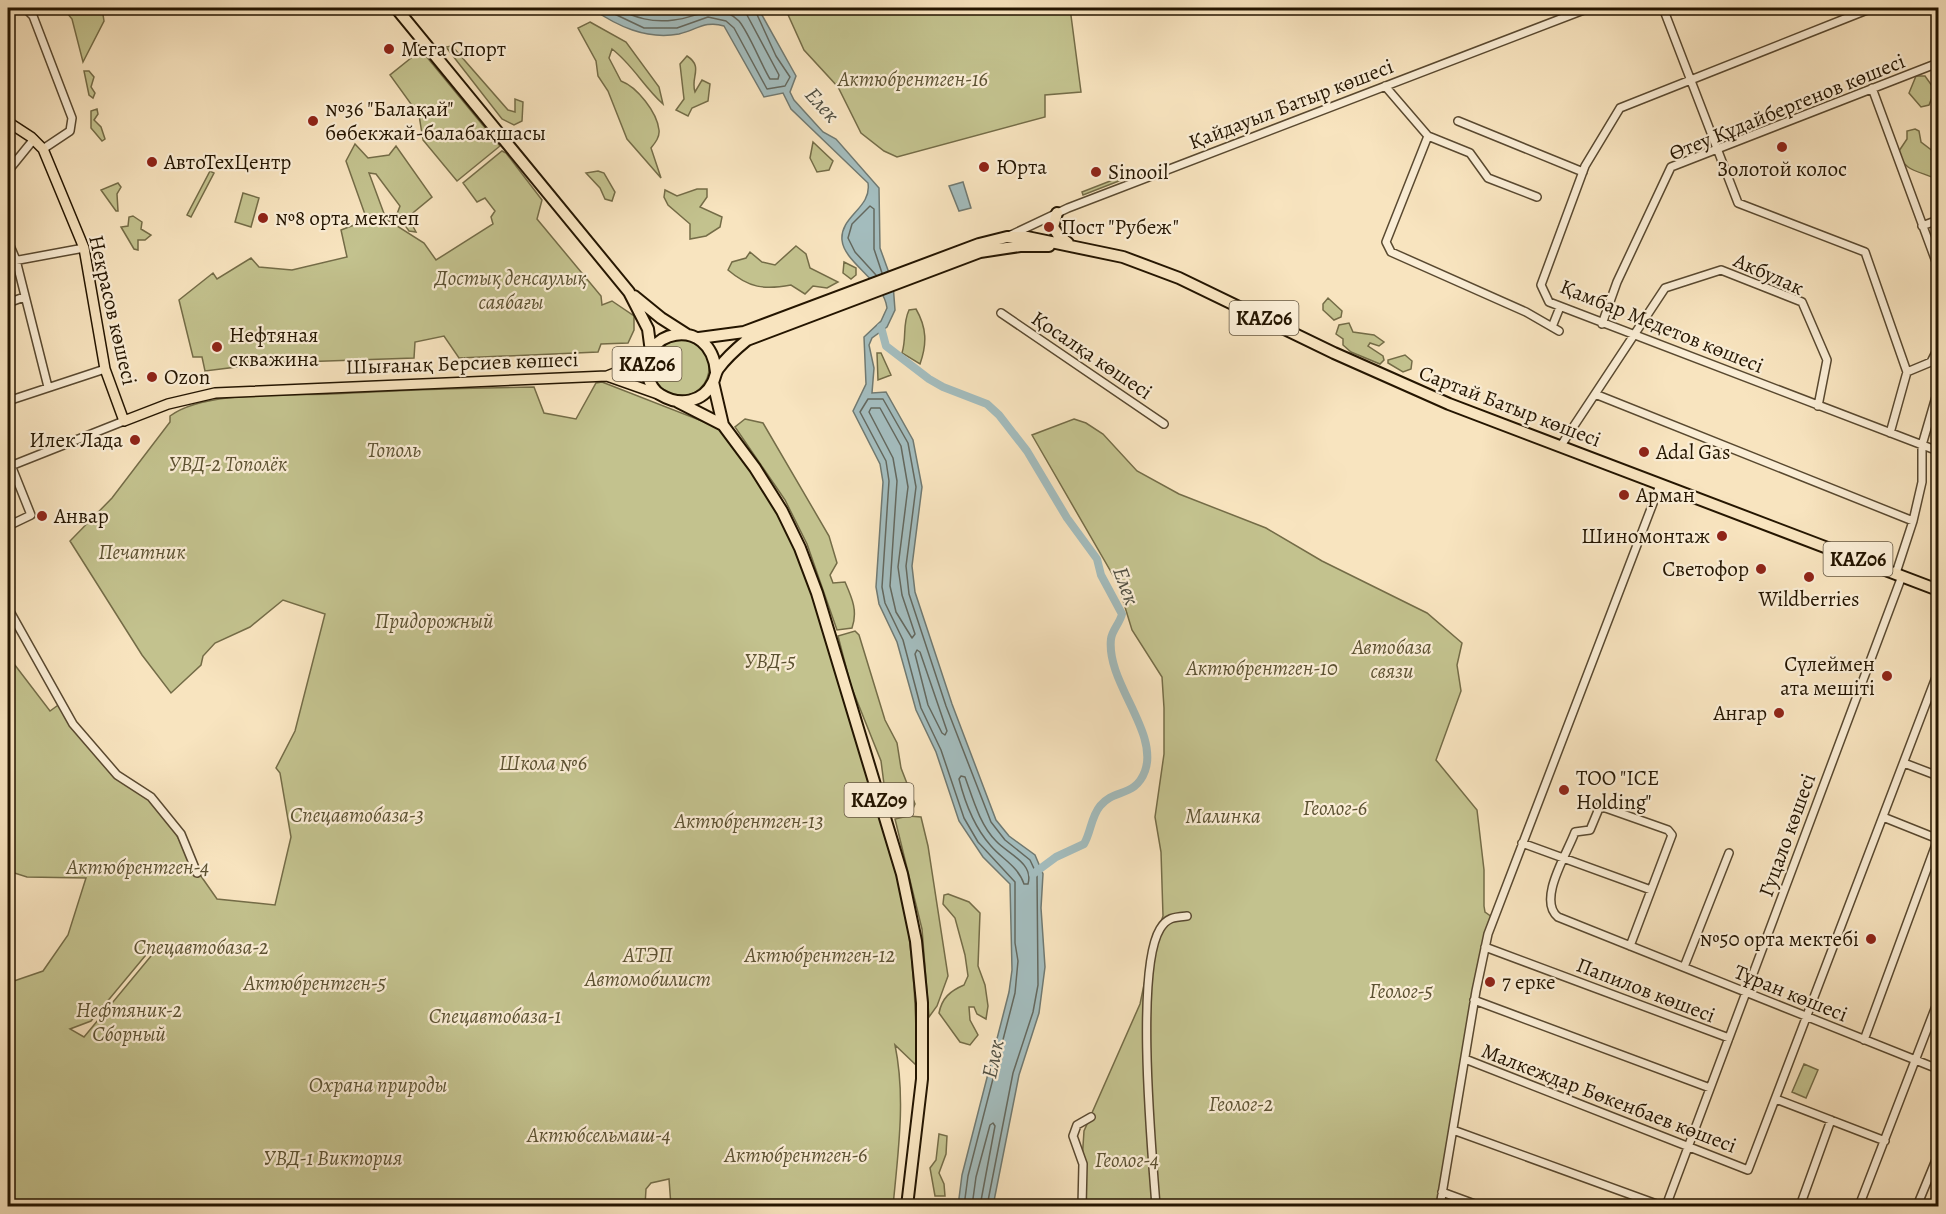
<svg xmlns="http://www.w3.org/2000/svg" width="1946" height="1214" font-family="Alegreya,serif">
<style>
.green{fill:#c3c28e;stroke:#746c47;stroke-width:1.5;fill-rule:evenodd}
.water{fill:#a3bcbd;stroke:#707971;stroke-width:1.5}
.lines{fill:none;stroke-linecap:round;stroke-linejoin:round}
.shore{stroke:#64685e;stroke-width:1.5}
.river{stroke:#a3bcbd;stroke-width:8}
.minor-casing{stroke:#594930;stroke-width:10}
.major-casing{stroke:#241500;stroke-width:12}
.highway-casing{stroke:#241500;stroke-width:14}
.minor{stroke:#faedd5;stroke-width:7}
.major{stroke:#f8e4bf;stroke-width:9}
.highway{stroke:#f8e4bf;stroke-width:10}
.poi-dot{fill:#8f2418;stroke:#faedd5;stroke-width:2}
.labels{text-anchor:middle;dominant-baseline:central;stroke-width:4.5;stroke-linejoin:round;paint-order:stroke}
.shield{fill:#faedd5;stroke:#645640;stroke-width:1.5}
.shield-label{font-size:20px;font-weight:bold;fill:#241500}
.poi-label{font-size:21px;fill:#241500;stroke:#faedd5;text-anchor:start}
.park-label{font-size:21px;font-style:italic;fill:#5c5232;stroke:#faedd5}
.street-label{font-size:21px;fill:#241500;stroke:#faedd5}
.water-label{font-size:22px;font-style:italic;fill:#504f42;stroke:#faedd5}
</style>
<rect width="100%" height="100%" fill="#f8e4bf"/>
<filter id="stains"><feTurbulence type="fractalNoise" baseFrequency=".00333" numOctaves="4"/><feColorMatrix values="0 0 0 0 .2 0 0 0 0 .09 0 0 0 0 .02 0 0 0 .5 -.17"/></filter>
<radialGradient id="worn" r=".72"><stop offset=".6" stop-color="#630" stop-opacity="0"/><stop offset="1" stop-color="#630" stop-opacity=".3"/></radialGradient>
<!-- green -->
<path class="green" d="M63,8H102L104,21L83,62L72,19Z
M785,8H1070L1081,92L1045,95V117L897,157L884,151L861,133L838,87L804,50Z
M590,22L626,42L659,87L663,104C644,87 632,64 612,49L609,58L621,81C637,87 657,112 659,130C660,137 655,143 651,148L661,178L627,139L608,91L598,76L596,61L578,28Z
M452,46L508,110L515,112V99L523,102L522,121L514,125L502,119L446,47Z
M421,50L500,146L457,181L423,140L419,115L390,75Z
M687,56C704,67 690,77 695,92L702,80L710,84L708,101L692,108L688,116L676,110L684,99L680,64Z
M84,71H89L94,77L91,87L95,93L93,98L89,95Z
M1916,76H1925L1935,90L1929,105L1921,107L1909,93Z
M97,109L98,114L94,120L101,127L105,139L102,141L91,128V111Z
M1915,129L1919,131L1921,142L1938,155V180C1923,171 1902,173 1899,151L1907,139V131Z
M813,142L833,161L829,170L817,172L810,158Z
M355,144L368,158L389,155L396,146L432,197L408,217L416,232L409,231L397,214L400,206L376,174L369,173L386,219L424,243L436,260L493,224L491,217L495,211L485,198L477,202L463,183L502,151L506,153L542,200L537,219L601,296L602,305L612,301L634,316V330L628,343L601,344L598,352L459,358L444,336L415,342L414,358L269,363L205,371L202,357H193L179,300L213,273L217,279L251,258L259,267L292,270L347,257L341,230L367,220L346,161Z
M210,171L214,173L191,217L187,215Z
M598,171L604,173L615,192L612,201L605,199L600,188L586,173Z
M1123,176L1124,179L1083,195L1082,192Z
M118,183L121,187L117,194L118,211H116L101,190Z
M697,189H707V197L700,207L722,217L720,227L706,236L690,239V224L668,205L664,197L665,190L677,196Z
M243,193L259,198L251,227L235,222Z
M133,216L142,222L141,229L151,235L145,240H138V250L134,249L121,227L128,226L129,217Z
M796,246L806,254L810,268L838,282L827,288L813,286L805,294L791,285C764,290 749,288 728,270L732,262L746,258L750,252L762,262L775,265Z
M844,262L856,268V275L851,279L843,273Z
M1328,298L1342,311L1341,317L1334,320L1323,310V304Z
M916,309C927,328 927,344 920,364L902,353C907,337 902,325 909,310Z
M1349,323L1353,332L1374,335L1384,342L1379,346L1370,343L1368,346L1383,356L1384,360L1380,364L1351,352L1343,345V339L1336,334L1339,325Z
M653 368a28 28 0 1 1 56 0a28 28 0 1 1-56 0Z
M877,353H881L891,375L878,380Z
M1405,355L1412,361L1411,369L1403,372L1388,363V360Z
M602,382L720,428L752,472L778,514L796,551L813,595L904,901C913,956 917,1009 916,1065L895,1045C906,1098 898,1153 893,1206H671L669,1179L651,1183L646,1189L645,1206H8V983L43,971L68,935L86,878L27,877L8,871V656L50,711L61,703L73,724L116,772L147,798L169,822L196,869L217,899L275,905L291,837L280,773L276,768L295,731L325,614L283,600L250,627L215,643L203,656L201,665L171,693L142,655L70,541L112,498L170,422V416C204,390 289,396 332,394C399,390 467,388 534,387L544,413L576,419L596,383ZM155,944L156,950L84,1037L70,1029L91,1021Z
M745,419L763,423L829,536L837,563L830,575L833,583L845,582C852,598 858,611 852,628L837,630L807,544L785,500L735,427Z
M1074,419L1086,423L1103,434L1137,471L1179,494L1266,528L1322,561L1427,613L1462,643L1457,665L1461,691L1436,760L1477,810L1484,870V906L1485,912L1492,917L1442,1206H1079L1084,1131L1140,1004L1150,956L1163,916L1161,852L1155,817L1164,754V708L1162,677L1132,630L1118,584L1032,435Z
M855,631L859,635L885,720L897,743L901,768L915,804L911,813H894L884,784L881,761L851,686L838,636Z
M908,816L921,817L928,846L948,976L937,1006L929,1017L922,929L895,819Z
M948,894L969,902L980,913L978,966L985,985L988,1006L986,1019L977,1014L974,1007H969L970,1020L978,1035L970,1045L960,1042L939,1013C942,998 950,991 964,985L968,976L965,955L955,918L943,904L944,895Z
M1804,1064L1818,1070L1806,1098L1792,1092Z
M939,1134L947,1136L946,1154L939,1173L944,1184L945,1196H935L930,1168L936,1160Z"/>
<!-- water -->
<path class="water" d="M591,8H758L796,76L790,92L794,100L823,132L836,139L879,188L880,248L893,284L895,310L887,327L872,338L869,345L874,368L872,393L886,392L913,440L922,487L912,566L915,592L952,704L996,820L1009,836L1035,855L1043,874L1041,908L1045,967L1039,1013L1019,1075L993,1206H958L962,1175L1009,992L1012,970L1010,884L983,857L959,821L936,752L916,710L897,642L879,604L876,587L883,482L880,464L853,411L866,384L864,337L881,321L887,308C884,281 844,263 842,240C840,216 872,208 868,183L791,109L783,93L764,97L724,26C706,20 696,30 679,34C646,40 617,26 591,8Z
M963,182L971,208L959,211L949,186Z"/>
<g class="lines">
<!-- shore -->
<path class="shore" d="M602,8L644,28H677L708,17L726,21L734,28L767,89L785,86L790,77L776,56L754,8
M616,8C636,18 652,23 674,20C697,18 718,0 739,21C749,33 761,64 770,79H778L779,75L747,15L746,8
M876,275L855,252L848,238L852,224L870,206L874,209V249L882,273
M871,408H880L901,446L908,487L898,567L902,595L915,634L912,638L896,612L890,586L897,481L893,458L869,412Z
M917,650L920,652L947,731L945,735L942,733L928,705L915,654Z
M961,776L965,777C973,799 980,825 996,841C1008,854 1034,863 1028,884H1024C1018,866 1002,859 991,846C974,827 965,803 959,779Z
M964,1206L968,1176L1015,993L1018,961L1015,943V882L978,842L964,818L941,750L921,708L903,640L885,603L882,587L889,481L886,461L860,412L868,399H883L908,443L916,487L906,566L909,594L946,706L991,822L1005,840L1030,860L1037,875L1038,985L1033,1012L1013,1073L987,1206
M972,1206L976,1177L990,1125L993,1123L995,1126L980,1206"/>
<!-- river -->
<path class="river" d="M881,327L886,346L929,379L943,387L987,404L999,415L1027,451L1067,518L1097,559L1101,575L1122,614C1120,623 1112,630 1111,639C1106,682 1159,732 1145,771C1135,798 1114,788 1100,806C1091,817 1091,832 1084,844L1056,857L1033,874"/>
<defs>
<path id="minor" d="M25,8L33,16L72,118L70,131L43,149
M1663,8L1738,203L1865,252L1907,372
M1867,10L1620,108L1585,166L1541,285L1549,302L1938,451
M1385,86L1428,136L1470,153L1488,178L1537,197
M1872,88L1938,267
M1938,101V102
M1458,121L1583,172
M1428,136L1386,242L1391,252L1526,312L1559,331
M8,171L34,139
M1922,226L1938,220
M1011,235L1068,208L1589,8
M8,241L16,260L48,387
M8,262L84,248
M8,303L24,297
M1001,313L1164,424
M1602,324L1617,282L1671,167L1938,63
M1552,327L1560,307
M1595,394L1913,521
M8,401L105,369
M1890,433L1907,372L1931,362L1938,348
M1560,447L1665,288L1721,270L1802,302L1827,360L1818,406
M8,467L124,421
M8,526L31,515L11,465
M1896,573L1913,521L1922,482V445L1938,390
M8,608L73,724L117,775L151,797L181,834L197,873
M1904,763L1938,776
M1522,843L1651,890
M1630,946L1672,835L1668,830L1600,806L1590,830L1575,832C1567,854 1537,900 1558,917L1938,1069
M1485,947L1729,1038
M1684,967L1729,853
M1474,1000L1710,1088
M1864,1040L1938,839L1883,817
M1465,1059L1748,1170L1938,672
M1776,1099L1885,1141
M1453,1130L1662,1206
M1442,1192L1480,1206
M1082,1206L1083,1164L1073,1136L1077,1125L1091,1117
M1156,1206C1152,1152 1135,970 1160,929C1167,917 1175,917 1187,916
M1440,1206L1476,991L1488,934L1660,485
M1666,1206L1902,576
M1800,1206L1831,1120
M1859,1206L1938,1001
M1917,1206L1938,1155"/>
<path id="major" d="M8,122L31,137L43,149L84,248L105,369L124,421L168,404L215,393L607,376L648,360
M607,376L658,394"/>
<path id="highway" d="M396,8L629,292L648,329L651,352
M1057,213L1053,227L1059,236L1068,243
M634,296L661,318L686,334
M699,338L744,332L979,244L1007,237H1027L1123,257L1179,278L1334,353L1449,404L1938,590
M716,372C711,313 636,330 648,377C650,384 655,392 661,395C679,406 703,403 713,382C715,378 715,374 718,369C726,358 736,349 747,340L980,252L1020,246H1049
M713,382L723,425L755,468L782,511L800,548L817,593L902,874L916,941L922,1003V1079L907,1206
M678,402L723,425"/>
</defs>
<!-- minor casing -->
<use href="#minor" class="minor-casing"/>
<!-- major casing -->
<use href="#major" class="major-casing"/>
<!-- highway casing -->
<use href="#highway" class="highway-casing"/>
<!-- minor -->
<use href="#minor" class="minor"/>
<!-- major -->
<use href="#major" class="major"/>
<!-- highway -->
<use href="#highway" class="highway"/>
</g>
<!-- markers -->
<g class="poi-dot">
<circle cx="389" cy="49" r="6"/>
<circle cx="313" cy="121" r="6"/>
<circle cx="1782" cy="147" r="6"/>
<circle cx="152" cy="162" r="6"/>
<circle cx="984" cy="167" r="6"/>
<circle cx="1096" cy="172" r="6"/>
<circle cx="263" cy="218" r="6"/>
<circle cx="1049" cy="227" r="6"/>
<circle cx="217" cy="347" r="6"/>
<circle cx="152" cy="377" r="6"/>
<circle cx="135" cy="440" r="6"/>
<circle cx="1644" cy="452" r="6"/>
<circle cx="1624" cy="495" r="6"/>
<circle cx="42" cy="516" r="6"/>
<circle cx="1722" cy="536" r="6"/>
<circle cx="1761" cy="569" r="6"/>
<circle cx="1809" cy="577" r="6"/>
<circle cx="1887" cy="676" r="6"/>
<circle cx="1779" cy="713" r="6"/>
<circle cx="1564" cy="790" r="6"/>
<circle cx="1871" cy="939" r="6"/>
<circle cx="1490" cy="982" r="6"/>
</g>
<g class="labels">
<!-- shield labels -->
<g class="shield">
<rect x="1229.5" y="301" width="69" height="34" rx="4.5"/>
<rect x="612.5" y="347" width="69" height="34" rx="4.5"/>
<rect x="1823.5" y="542" width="69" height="34" rx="4.5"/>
<rect x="844.5" y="783" width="69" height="34" rx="4.5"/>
</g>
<g class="shield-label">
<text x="1264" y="318">KАZ06</text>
<text x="647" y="364">KАZ06</text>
<text x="1858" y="559">KАZ06</text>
<text x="879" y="800">KAZ09</text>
</g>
<!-- poi labels -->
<g class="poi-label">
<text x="401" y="49">Мега Спорт</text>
<text x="325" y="109">№36 "Балақай"<tspan x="325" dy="24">бөбекжай-балабақшасы</tspan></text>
<text x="164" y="162">АвтоТехЦентр</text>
<text x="996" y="167">Юрта</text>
<text x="1782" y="169" text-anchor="middle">Золотой колос</text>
<text x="1108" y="172">Sinooil</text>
<text x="275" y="218">№8 орта мектеп</text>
<text x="1061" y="227">Пост "Рубеж"</text>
<text x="229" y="335">Нефтяная<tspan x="229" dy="24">скважина</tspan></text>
<text x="164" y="377">Ozon</text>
<text x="123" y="440" text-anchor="end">Илек Лада</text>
<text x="1656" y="452">Adal Gas</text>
<text x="1636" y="495">Арман</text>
<text x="54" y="516">Анвар</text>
<text x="1710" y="536" text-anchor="end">Шиномонтаж</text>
<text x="1749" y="569" text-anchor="end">Светофор</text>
<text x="1809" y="599" text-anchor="middle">Wildberries</text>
<text x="1875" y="664" text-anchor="end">Сүлеймен<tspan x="1875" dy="24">ата мешіті</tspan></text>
<text x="1767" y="713" text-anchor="end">Ангар</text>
<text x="1576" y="778">ТОО "ICE<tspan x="1576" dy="24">Holding"</tspan></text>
<text x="1859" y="939" text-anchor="end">№50 орта мектебі</text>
<text x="1502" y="982">7 ерке</text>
</g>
<!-- park labels -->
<g class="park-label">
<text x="913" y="79">Актюбрентген-16</text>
<text x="511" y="278">Достық денсаулық<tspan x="511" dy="24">саябағы</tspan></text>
<text x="394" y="450">Тополь</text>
<text x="228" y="464">УВД-2 Тополёк</text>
<text x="142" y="552">Печатник</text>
<text x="434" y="621">Придорожный</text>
<text x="1392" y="647">Автобаза<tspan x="1392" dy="24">связи</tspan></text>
<text x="770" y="661">УВД-5</text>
<text x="1262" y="668">Актюбрентген-10</text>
<text x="543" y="763">Школа №6</text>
<text x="1335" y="808">Геолог-6</text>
<text x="357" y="815">Спецавтобаза-3</text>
<text x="1223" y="816">Малинка</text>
<text x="749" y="821">Актюбрентген-13</text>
<text x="138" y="867">Актюбрентген-4</text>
<text x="201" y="947">Спецавтобаза-2</text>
<text x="648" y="955">АТЭП<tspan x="648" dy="24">Автомобилист</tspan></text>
<text x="820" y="955">Актюбрентген-12</text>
<text x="315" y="983">Актюбрентген-5</text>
<text x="1401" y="991">Геолог-5</text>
<text x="129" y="1010">Нефтяник-2<tspan x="129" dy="24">Сборный</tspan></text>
<text x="495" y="1016">Спецавтобаза-1</text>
<text x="378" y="1085">Охрана природы</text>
<text x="1241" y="1104">Геолог-2</text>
<text x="599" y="1135">Актюбсельмаш-4</text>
<text x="796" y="1155">Актюбрентген-6</text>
<text x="333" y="1158">УВД-1 Виктория</text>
<text x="1127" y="1160">Геолог-4</text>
</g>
<!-- street labels -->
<g class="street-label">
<text transform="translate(1291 104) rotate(-21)">Қайдауыл Батыр көшесі</text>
<text transform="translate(1787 107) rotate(-22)">Өтеу Құдайбергенов көшесі</text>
<text transform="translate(1769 274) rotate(24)">Акбулак</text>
<text transform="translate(113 310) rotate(77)">Некрасов көшесі</text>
<text transform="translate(1662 326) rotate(22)">Қамбар Медетов көшесі</text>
<text transform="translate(1092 355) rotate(34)">Қосалқа көшесі</text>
<text transform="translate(462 363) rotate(-2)">Шығанақ Берсиев көшесі</text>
<text transform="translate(1510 406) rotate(21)">Сартай Батыр көшесі</text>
<text transform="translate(1787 835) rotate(-70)">Гуцало көшесі</text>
<text transform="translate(1646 990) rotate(21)">Папилов көшесі</text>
<text transform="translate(1791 993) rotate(22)">Тұран көшесі</text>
<text transform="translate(1609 1098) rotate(21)">Малкеждар Бөкенбаев көшесі</text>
</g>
<!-- water labels -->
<g class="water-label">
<text transform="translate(822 105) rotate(48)">Елек</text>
<text transform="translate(1126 586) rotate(70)">Елек</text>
<text transform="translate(993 1059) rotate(-78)">Елек</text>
</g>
</g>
<!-- margin -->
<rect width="1946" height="1214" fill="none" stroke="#f8e4bf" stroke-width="30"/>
<rect x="9" y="9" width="1928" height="1196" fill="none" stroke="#241500" stroke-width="3"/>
<rect x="15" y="15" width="1916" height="1184" fill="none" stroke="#241500" stroke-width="1.5"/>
<rect width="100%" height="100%" filter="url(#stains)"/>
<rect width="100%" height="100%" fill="url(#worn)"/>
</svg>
